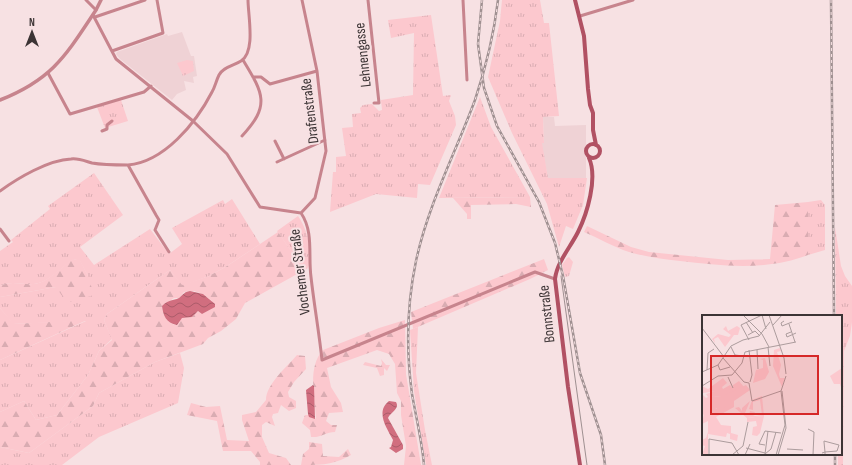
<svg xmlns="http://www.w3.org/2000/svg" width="852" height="465" font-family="'Sofia Sans Condensed',sans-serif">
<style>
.built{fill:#efd2d5}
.grass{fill:url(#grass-tufts)}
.forest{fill:url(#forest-firs);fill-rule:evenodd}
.water{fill:url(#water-waves)}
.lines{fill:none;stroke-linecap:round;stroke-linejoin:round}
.minor{stroke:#c7848d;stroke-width:3}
.tertiary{stroke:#c7848d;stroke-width:3.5}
.secondary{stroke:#b15163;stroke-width:4}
.tram{stroke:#9f9091;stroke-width:1}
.rail-casing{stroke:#9f9091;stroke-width:2.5}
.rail{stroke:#f7e1e3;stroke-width:1;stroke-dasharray:3;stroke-linecap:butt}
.labels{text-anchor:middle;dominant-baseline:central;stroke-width:4;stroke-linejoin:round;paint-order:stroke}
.street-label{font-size:15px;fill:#3c3435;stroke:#f7e1e3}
.inset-road{fill:none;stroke:#ac9c9d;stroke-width:1}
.view{fill:#d62828;fill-opacity:0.15;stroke:#d62828;stroke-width:2}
.inset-edge{fill:none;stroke:#3c3435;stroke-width:2}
</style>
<defs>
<pattern id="grass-tufts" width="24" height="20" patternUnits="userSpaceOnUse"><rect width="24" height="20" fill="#fcc8ce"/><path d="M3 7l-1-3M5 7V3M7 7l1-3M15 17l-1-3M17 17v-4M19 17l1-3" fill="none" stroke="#d9acb2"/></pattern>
<pattern id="forest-firs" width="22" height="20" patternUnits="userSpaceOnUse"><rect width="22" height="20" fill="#fcc8ce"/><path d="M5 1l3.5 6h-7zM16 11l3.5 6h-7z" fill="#d9acb2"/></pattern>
<pattern id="water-waves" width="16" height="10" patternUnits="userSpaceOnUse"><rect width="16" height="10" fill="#d16e7f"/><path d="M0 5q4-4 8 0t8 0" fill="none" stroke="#ab5b69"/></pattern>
</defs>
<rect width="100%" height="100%" fill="#f7e1e3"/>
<!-- built -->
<path class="built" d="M182,32L191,56H194L197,76L193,77L194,83L184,81L186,90L177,94L172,100L120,59L116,54L117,52L167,34L168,36Z
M543,117H554L555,126L586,125V178H548L541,143H544Z"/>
<!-- grass -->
<path class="grass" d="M502,0H540L544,23H549L559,116L543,117L544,143H542L548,178H587L583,205L573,229L566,226L559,247L547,204L512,133L488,77L500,21Z
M431,15L443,96L451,95L449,101L455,116L456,125L430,185L418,184L417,198L376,194L330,212L333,172H336V157L346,156L342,128L353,127L352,114L361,113L360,108L363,105L372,104L379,111L382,110L381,100L413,95L414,33L391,38L388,20Z
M187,60L193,61L194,71L183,76L177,63Z
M480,97L491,127L530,197L439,198Z
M121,100L128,121L105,128L97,107Z
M94,173L123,215L80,247L94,265L150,229L169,254L182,244L172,228L223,200L225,204L232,199L260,244L227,266L209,276L182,286L170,270L107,314L104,320L112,339L99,351L88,375L57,415L36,420L24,401L0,412V360L86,321L13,324L0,308V297L56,287L88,276L80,261L74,259C61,267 50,282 34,284C21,285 12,280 0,286V251L13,242L11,240L50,209L48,206Z
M821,200L825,205V250L808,255V202Z
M298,216C307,228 314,254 308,268L305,265L298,261L277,231Z
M835,227L841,266L845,276L852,286V322L850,336L844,351L843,465H838V454H841V316H836Z
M569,257L573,262L569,276L565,277L562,265L567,258Z
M418,327L416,373L425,430L432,465H426L414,391L410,330Z
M180,353L184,368L178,403L99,437L62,465H0V447L29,453L93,406L99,393L155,362Z"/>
<!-- forest -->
<path class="forest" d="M530,197L531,207L516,204L471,205V219H467V214L453,198Z
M808,202V255C767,271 722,266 680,261C663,259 646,257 629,252C613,247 599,238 584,232L587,226L631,247L649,252L728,260L770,259L775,205Z
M278,232L298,261L305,265L308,268L245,303L236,319L221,331L208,338L203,344L155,362L99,393L93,406L29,453L0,447V412L24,401L36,420L57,415L88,375L99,351L112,340L104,320L107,314L170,270L182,285L209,276L227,266ZM194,291L203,294L212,301L211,309L202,314L198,311L192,317L181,318L174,325C166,319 163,316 162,306L174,298H179L184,292Z
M73,259L80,260L88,276L94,295L67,303L56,287L0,297V286C11,280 22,285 34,284C49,282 61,267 73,259Z
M544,259L548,270L530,279L413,329L411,312Z
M0,308L14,324L87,320L0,360Z
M405,320L406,374L421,465H404L406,446L401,415V401L397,393L395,364L389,354L377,350L327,368L331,387L341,403L343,412L329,413L326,421L331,425H337L335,432C326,432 321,438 311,437L310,430L302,423L305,415H312L316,419C315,397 307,367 323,350L379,328Z
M297,355L305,356L306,369L294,382L288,392L289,397L296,401V408L289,411L281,405L278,413L273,414L272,417L275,426L266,422L262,425V437L269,453L286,458L291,465H260V462L251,451H223L217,421L187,415L191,403L206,407L220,406L227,440L249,441L242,420V415L256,412L266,400C266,384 287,367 297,355Z
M381,359L386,365H390L387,371L384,368V375L380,376L377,368L363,365L365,362L381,366L382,363Z
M309,442L322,444L323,456L339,457L348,449L351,455C333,465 322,465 301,465L303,454L309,449Z"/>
<!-- water -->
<path class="water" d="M190,291L203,294L215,304V307L202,314L198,311L192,317L182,318L177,325C166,323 163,315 162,306C169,299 173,301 179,298C184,294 184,292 190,291Z
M313,385L314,386L315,419L309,417L308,414L306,390Z
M389,401L396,402C400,409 391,412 388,418L403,445V449L396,453L389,448L391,447L393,440C387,428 375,412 389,401Z"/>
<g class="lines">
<!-- minor -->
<path class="minor" d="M86,0L96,10
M368,0L379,103H374
M463,0L467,80
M93,15L116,59L193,121L227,154L260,207L301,213C314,232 308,256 311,277C314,304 319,332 322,360L535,272L555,279
M580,16L633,0
M95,17L145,0
M112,51L163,33L157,0
M48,73L70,114L144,92L151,86
M253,77H261L270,84L317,71
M102,131L107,129V125L112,121
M242,136C271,105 263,93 243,60
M275,141L284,159
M277,162L325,140
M128,165L156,215L159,220L155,230L169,252
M0,191C18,178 48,160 71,159C78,158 85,161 92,163C103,165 116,165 128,165C164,162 196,123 212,92C215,87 216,81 219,75C223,67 233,66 241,61C256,52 248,15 248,0
M301,213L315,198L326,151L317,71L302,0
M0,229L9,241"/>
<!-- tertiary -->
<path class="tertiary" d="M0,100C53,79 66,55 96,10L101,0"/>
<!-- secondary -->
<path class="secondary" d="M575,0L584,36L588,89L590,105L593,113V130L596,145
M586 151a7 7 0 1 1 14 0a7 7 0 1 1-14 0Z
M580,465L568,387L555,279C557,262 570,248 578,232C587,214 598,178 589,158"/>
<!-- tram -->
<path class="tram" d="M561,276L587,465"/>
<defs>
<path id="rail" d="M482,0L478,44L484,88L497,126L539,202L555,243L563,276L580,373L601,435L605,465
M831,0L834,316
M835,454V465
M424,465C422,441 416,417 412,394C406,350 407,304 416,261C428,205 455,154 475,100C486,67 494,34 498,0"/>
</defs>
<!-- rail casing -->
<use href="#rail" class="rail-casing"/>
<!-- rail -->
<use href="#rail" class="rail"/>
</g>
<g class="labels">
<!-- street labels -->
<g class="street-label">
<text transform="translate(363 55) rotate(-96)">Lehnengasse</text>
<text transform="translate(310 111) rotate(-97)">Drafenstraße</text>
<text transform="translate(300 272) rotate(-97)">Vochemer Straße</text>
<text transform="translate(547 314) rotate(-96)">Bonnstraße</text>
</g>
</g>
<!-- overview -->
<g transform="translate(702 315)">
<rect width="140" height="140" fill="#f7e1e3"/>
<path d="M24,11L26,16L35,11L38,13L36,20H32L23,32L16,22L12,24L13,28L10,24L16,19L27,22L29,20L21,14ZM78,33L79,36L75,37L79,50L77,59L78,63H83L80,72L71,51L72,35ZM63,43L67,57L63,64L51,68L54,55L61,53V45L58,44ZM140,53V75L138,69H132L128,61ZM21,63L25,68L20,72L21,74L28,70L31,73V70L37,66L42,72L24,84L17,93H9L5,88L19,81L11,82L8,78L16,77V76L1,78L0,71L6,74ZM32,85V92L14,102L19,110L29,111V118L36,120L35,126L28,124V119L25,118L24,122L6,119V106L0,109L2,98L9,97ZM62,101L58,118L55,121L50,120L51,112L55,111L54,106L45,107V103Z" fill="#fcc8ce"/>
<path d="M44,70L48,75L35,84L13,98H3L0,101V79L4,83L6,82L4,79L19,74L21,78L9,79L11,82L20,81L6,88L9,93L13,91L14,94L23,84V80ZM60,81L62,101L45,103L33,93L37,92L40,96V93L48,86L43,98L47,100L48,96L53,97L51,100L53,101L60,100L58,85L51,87V95L47,94L50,85ZM6,117V140H0L3,131L0,130V125L4,123Z" fill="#fcc8ce"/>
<path class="inset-road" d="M41,0L60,19L67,32M60,0L64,14M67,0L82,43L84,59M82,6L79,8L80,11L90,7M44,7L51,18M87,9L93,27M71,10L80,0M0,13L22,42M89,17L84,19L85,22L94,18M46,20L53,16L58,21M47,25L39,10L60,0M29,32L33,40L41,41M66,32L68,51M47,35L50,60L48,67M55,35L56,54M21,43L42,67L47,68M16,50L18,55L28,52M5,55L6,38L12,34M0,57L16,50L29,31L41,25L57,21L68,7M26,62L31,73M47,68L50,86L79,76M0,71L16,61L30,60L40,48L43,37L94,27M106,114L112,117L111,140M63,130L57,129L63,116L79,118M44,133L63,138M85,134L101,135M120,138L123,137L135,136L137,130L122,126V127L123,137V140M63,139L69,134L74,117M63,139L66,116M7,140V124L30,128L37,140M30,140L41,131L46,107M43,140L48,129M74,140L83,110L79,76L84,61M76,140L84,113L80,76"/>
<path class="view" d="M9,41H116V99H9Z"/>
<rect width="140" height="140" class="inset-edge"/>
</g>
<!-- north arrow -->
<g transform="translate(32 32)" stroke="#f7e1e3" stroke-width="3" paint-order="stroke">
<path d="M0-3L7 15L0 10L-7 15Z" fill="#3c3435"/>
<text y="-6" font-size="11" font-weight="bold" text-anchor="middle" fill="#3c3435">N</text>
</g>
</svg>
